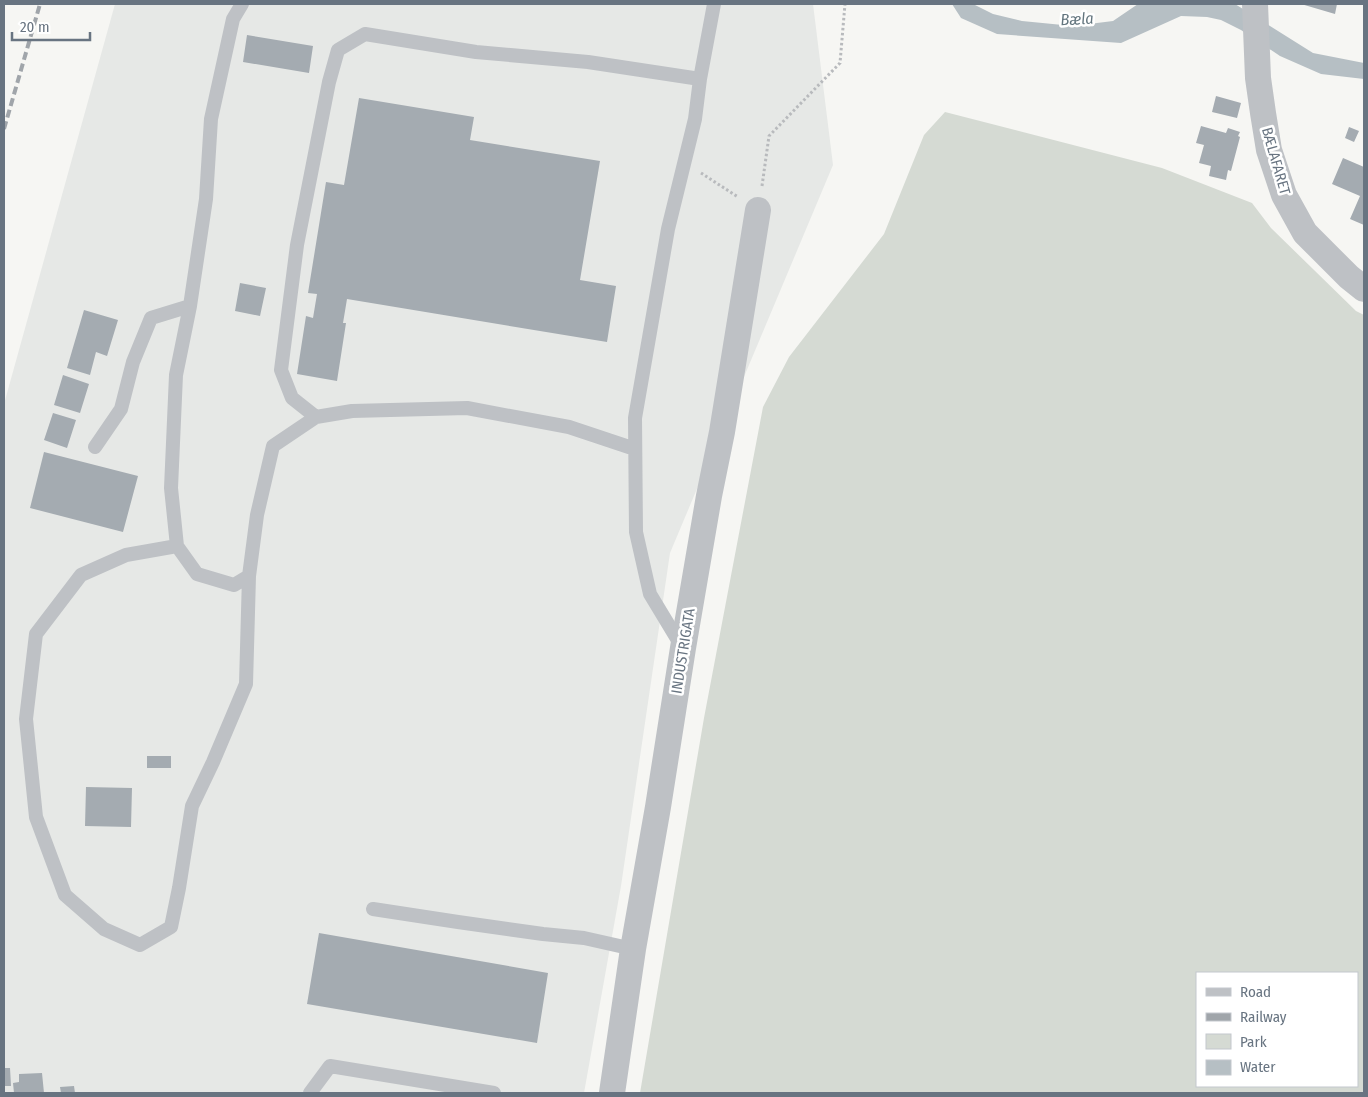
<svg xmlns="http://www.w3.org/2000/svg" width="1368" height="1097" font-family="'Fira Sans Condensed',sans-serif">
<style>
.built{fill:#e6e8e6}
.green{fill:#d5dad3;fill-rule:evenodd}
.water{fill:#b6bfc4}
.building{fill:#a4abb1}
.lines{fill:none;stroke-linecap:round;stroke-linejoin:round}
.path{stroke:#b8babd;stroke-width:3;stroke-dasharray:2.5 2.5;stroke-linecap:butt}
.lane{stroke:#bec1c5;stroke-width:14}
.street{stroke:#bec1c5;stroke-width:26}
.rail{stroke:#a0a5aa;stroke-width:4;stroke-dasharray:8 4;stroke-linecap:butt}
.labels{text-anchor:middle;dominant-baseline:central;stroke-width:5;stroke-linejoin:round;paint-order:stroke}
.street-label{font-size:15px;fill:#687481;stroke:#fff}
.water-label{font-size:16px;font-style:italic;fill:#63757e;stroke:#fff}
</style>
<rect width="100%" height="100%" fill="#f6f6f3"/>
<!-- built -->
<path class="built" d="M115,4H813L833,165L670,553L621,886L584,1093H4V404Z"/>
<!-- green -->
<path class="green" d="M945,112L1162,168L1252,203L1271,228L1356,311L1364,315V1093H640L704,718L763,407L789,357L884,234L924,135ZM1197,973H1357V1086H1197Z"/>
<!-- water -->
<path class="water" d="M952,4H973L993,14L1022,21L1073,26L1113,21L1138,4H1235L1313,53L1364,63V79L1321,74L1280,56L1241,30L1221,20L1207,17L1181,16L1121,43L997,34L961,18Z"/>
<!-- building -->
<path class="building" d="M1301,4H1337L1335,14Z
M247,35L313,46L309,73L243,62Z
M1216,96L1241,103L1237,118L1212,112Z
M359,98L474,117L470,140L600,161L580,280L616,286L607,342L347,299L343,323H346L337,381L297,374L306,316L313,318L317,294L308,293L326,182L344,185Z
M1201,126L1226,133L1228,128L1240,132L1238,136L1240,137L1231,171L1228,170L1226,180L1209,176L1211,166L1199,163L1204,145L1196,143Z
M1349,127L1359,131L1354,142L1345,138Z
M1343,158L1364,167V225L1350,219L1360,196L1332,184Z
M240,283L266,288L260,316L235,311Z
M84,310L118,320L107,356L96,352L90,375L67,368Z
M63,375L89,384L80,413L54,405Z
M53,413L76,420L67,448L44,440Z
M44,452L138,476L123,532L30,508Z
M147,756H171V768H147Z
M86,787L132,788L131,827L85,826Z
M319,933L548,973L537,1043L307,1004Z
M4,1068H10L11,1086H4Z
M42,1073L44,1093H14L13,1083L19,1082V1074Z
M74,1086L75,1093H61L60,1087Z"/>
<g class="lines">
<!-- path -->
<path class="path" d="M701,173L738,197
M762,186L769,136L840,63L845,4"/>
<!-- lane -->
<path class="lane" d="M242,4L233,19L211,119L206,199L190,306L176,375L171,488L177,546L197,574L234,585L249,576L257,515L273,446L316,417L352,411L467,408L569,427L635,449
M700,79L714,4
M316,417L292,398L281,370L297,245L329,82L338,50L365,34L476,52L588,62L700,79L695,119L668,229L635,418L636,532L650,594L682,647
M95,447L121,409L133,362L151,318L190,306
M177,546L126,555L81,575L36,634L26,719L36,817L65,895L104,929L140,945L171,927L179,888L192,806L213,762L246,684L249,576
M373,909L458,922L543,934L584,938L633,949
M310,1093L330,1066L494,1093"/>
<!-- street -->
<path class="street" d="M1255,4L1258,78L1263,113L1269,150L1284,195L1305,233L1349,277L1364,289
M612,1093L633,949L658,807L683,648L709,496L722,432L758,210"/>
<!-- rail -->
<path class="rail" d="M4,129L40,4"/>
</g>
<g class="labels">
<!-- street labels -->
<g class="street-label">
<text transform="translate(1276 161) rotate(74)">BÆLAFARET</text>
<text transform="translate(683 651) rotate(-81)">INDUSTRIGATA</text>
</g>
<!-- water labels -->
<g class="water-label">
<text transform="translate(1077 19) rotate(-3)">Bæla</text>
</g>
</g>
<!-- border -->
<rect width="1368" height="1097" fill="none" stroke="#687481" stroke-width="10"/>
<!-- legend -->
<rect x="1196" y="972" width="162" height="115" fill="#ffffff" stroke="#c3c7cd"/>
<rect x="1206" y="988" width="25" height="8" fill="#bec1c5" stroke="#c3c7cd"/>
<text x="1240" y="997" font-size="15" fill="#687481">Road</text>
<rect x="1206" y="1013" width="25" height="8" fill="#a0a5aa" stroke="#c3c7cd"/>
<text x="1240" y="1022" font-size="15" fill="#687481">Railway</text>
<rect x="1206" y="1034" width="25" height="15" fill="#d5dad3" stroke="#c3c7cd"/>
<text x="1240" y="1047" font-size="15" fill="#687481">Park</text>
<rect x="1206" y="1060" width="25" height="15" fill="#b6bfc4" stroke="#c3c7cd"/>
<text x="1240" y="1072" font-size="15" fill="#687481">Water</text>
<!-- scale -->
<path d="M12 32v8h78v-8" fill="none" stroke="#687481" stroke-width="2.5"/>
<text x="20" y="32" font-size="15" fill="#687481" stroke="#ffffff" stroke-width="4" paint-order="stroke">20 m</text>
</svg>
